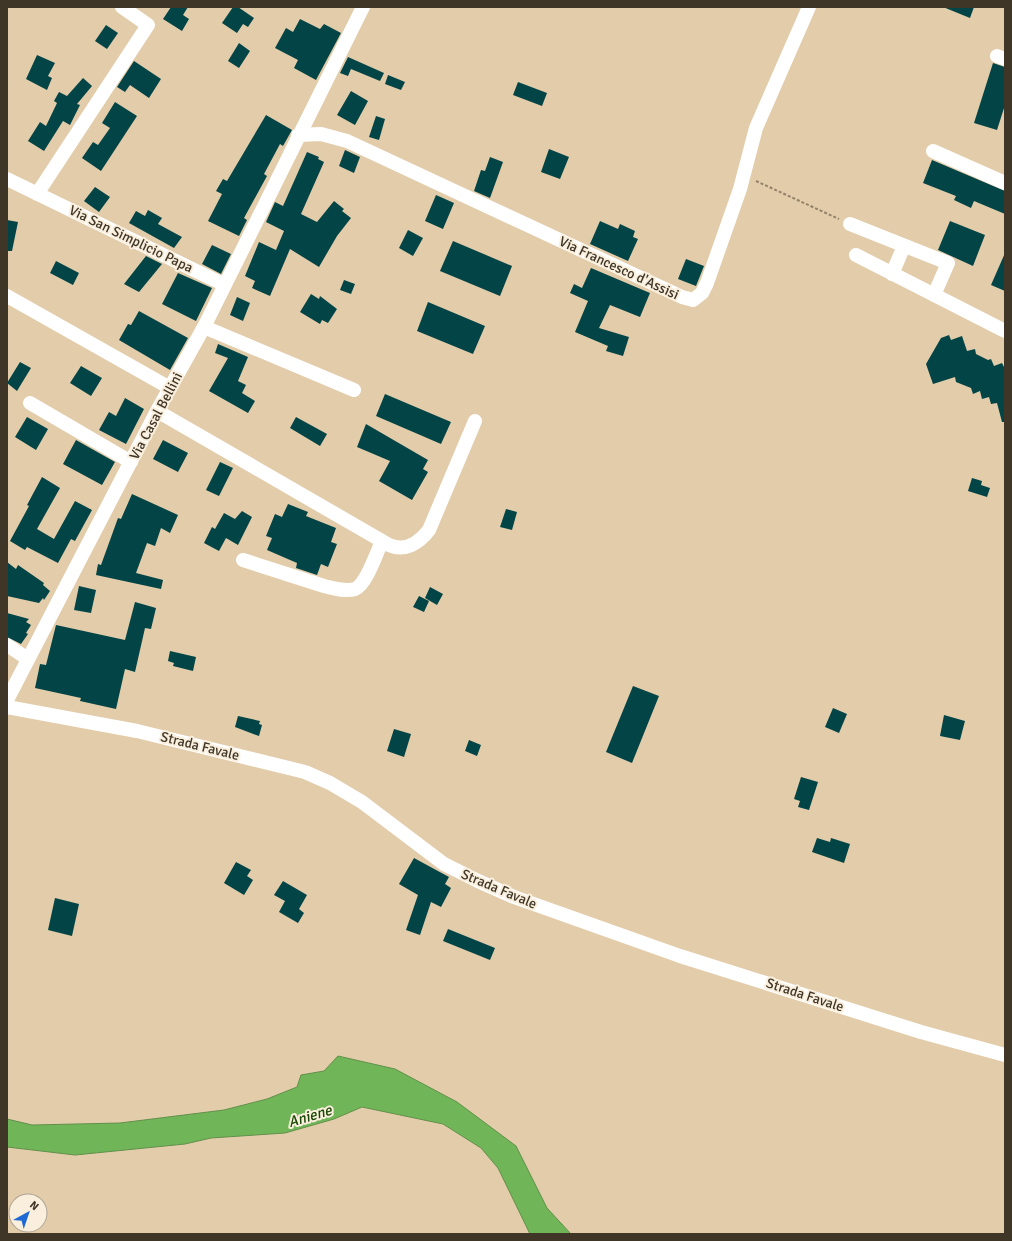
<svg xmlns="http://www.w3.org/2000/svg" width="1012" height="1241" font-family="Signika,sans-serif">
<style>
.water{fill:#70b659;stroke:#61904a}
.building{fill:#034446}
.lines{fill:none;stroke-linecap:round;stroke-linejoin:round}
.path{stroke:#92826a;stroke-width:2;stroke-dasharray:3 2;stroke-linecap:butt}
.minor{stroke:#fff;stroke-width:14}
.labels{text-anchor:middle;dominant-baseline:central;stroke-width:4;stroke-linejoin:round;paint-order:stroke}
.street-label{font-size:14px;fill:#3f3628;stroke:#faefdd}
.water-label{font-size:15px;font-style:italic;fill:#1a4805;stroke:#faefdd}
</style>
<rect width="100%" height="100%" fill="#e3ccaa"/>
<!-- water -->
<path class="water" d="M338,1056L395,1069L457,1102L516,1146L547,1208L571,1234H530L498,1168L481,1148L443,1124L362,1107L334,1119L285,1133L211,1138L185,1144L75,1155L7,1147V1119L32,1125L120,1123L224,1110L267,1099L297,1087L301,1075L324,1071Z"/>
<!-- building -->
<path class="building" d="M171,7H188L183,15L189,19L182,31L163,19Z
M233,7H238L254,18L248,27L243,24L237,33L222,23Z
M943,7H974L970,18Z
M300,19L320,29L324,24L341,33L316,80L294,68L298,60L275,48L286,28L293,32Z
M106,25L118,33L107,49L95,41Z
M239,43L250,51L239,68L228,61Z
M37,55L55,63L48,76L52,78L47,90L26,79Z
M348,57L384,73L380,81L351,69L348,76L340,73Z
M134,61L161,79L149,98L130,85L125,92L117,87Z
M993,63L1005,67V105L997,130L974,123Z
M388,75L405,82L401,90L385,84Z
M83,78L92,86L77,104L80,105L70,125L63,121L44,151L28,141L40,122L46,126L57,103L54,101L59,92L67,96Z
M518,82L547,93L542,106L513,95Z
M351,91L368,101L355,125L337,115Z
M115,102L137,116L101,171L82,158L93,142L98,145L110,128L102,123Z
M266,115L292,130L283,146L280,144L264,174L267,176L244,218L247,220L239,236L208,221L222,194L216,191L223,179L227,181Z
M376,116L385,119L379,140L369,137Z
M549,149L569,157L560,179L541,172Z
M345,150L360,157L354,173L339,166Z
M307,152L319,157L318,159L324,162L301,214L317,222L334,201L344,209L342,211L351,218L337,236L319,267L290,249L270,296L252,288L255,281L245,276L259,242L276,250L284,231L266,222L275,202L283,206Z
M490,157L503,162L490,198L474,191L481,170L485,171Z
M932,160L1005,191V214L974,201L971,208L954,200L956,196L923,183Z
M95,187L110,197L99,212L84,201Z
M436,195L454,203L443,229L425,221Z
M148,210L162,218L158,224L182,237L174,248L129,223L136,211L145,216Z
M7,220L18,222L12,251H7Z
M600,221L618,229L620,224L635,231L633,237L638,239L628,261L590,244Z
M950,221L985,235L973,266L938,250Z
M408,230L423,238L413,256L399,248Z
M453,241L512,266L500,296L440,271Z
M212,245L231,254L221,274L202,264Z
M1005,253V291L991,285Z
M146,256L162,264L139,292L124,284Z
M686,259L704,266L696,286L678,279Z
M56,261L79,273L73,285L50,273Z
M591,268L650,293L640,317L610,305L599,328L629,337L623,356L606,351L608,346L575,332L588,301L570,293L574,284L582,288Z
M178,273L212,288L196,321L162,304Z
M344,280L355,284L351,294L340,290Z
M311,294L319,299L320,296L337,309L328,323L322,320L320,324L300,312Z
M237,297L250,303L243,321L230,315Z
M428,302L485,326L473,354L417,331Z
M139,311L188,338L170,370L119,340L128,324L131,325Z
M949,335L951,340L962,336L967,351L975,349L976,354L988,360L991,359L994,366L1002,363L1005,369V422H1002L997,403L991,404L989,397L982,399L980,391L973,394L971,388L956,382L955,377L933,384L926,364L941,338Z
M218,344L248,357L238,381L246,385L242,393L255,401L248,413L209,391L228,358L215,353Z
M20,362L31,368L17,391L7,383Z
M81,366L102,378L91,396L70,383Z
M385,394L451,422L441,444L376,416Z
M125,398L144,409L126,444L99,430L109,412L116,416Z
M27,417L48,429L36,450L15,437Z
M296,417L327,434L320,446L290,428Z
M366,424L428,460L423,469L428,472L412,500L379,481L390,461L357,447Z
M76,440L115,462L102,485L63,464Z
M163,440L188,453L178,472L153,459Z
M220,462L233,468L219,496L206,490Z
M42,477L60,488L37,529L54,539L75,501L92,510L75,541L71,539L58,563L27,547L25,550L10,541L29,506L27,505Z
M972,478L982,481L981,485L990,488L987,497L968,491Z
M132,494L178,515L170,533L161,528L155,546L147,543L136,573L163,580L161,589L96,575L98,564L101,565L118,518L121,519Z
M288,504L308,512L306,516L336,528L331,542L337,544L328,567L321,564L317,575L296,568L297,563L267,550L272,538L266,536L275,514L282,517Z
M506,509L517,512L512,530L500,527Z
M242,511L252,517L238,545L226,538L219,551L204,543L212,527L215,529L224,513L235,519Z
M7,562L16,569L18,565L44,583L43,585L50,591L44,600L43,598L39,603L7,596Z
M79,586L96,590L91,613L74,610Z
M430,587L443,594L437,605L425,598Z
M419,596L429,601L424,612L413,607Z
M135,602L156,608L151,629L145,628L135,672L125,669L116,709L80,701L81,698L35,688L40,664L46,665L56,625L125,640Z
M7,613L29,619L26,622L31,625L26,633L28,634L21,644L7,637Z
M170,651L196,657L193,671L173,666L174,663L168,661Z
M633,686L659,696L632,763L606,752Z
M833,708L847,714L839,733L825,727Z
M944,715L965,721L960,740L940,736Z
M238,716L260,721L259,724L262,725L259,736L235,727Z
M394,729L411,734L404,757L387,751Z
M469,740L481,745L477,756L465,751Z
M801,777L818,782L809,810L798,807L800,801L794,799Z
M817,838L830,842L831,838L850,844L844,863L812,852Z
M414,858L449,877L445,884L451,888L441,907L431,902L420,935L406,930L418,895L399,884Z
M236,862L251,870L247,876L253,880L244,895L224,883Z
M283,881L307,895L299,909L304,913L298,923L279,912L285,901L274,895Z
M55,898L79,904L72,936L48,930Z
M448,929L495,948L490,960L443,941Z"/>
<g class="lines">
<!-- path -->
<path class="path" d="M756,181L839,219"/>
<!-- minor -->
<path class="minor" d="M997,56L1005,59
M298,135L321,134L347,141L682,297L693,300L702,293L707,283L740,189L756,128L809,7
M933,151L1005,183
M7,179L225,285
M37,194L148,25L122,7
M850,224L948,263L934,295
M856,255L1005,331
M892,274L904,246
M7,296L170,388
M204,327L354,390
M30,403L131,462
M157,411L389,545C405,552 419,543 429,530L475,421
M243,560L324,586C333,588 345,592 355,589C366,585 377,552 382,541
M7,645L28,659
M7,700L157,411L204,327L363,7
M7,707L137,731L305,772L330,783L362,802L444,864L478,881L514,897L680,956L921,1032L1005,1055"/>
</g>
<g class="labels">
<!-- street labels -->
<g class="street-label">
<text transform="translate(131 239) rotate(26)">Via San Simplicio Papa</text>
<text transform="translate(619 268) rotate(25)">Via Francesco d'Assisi</text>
<text transform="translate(156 416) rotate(-62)">Via Casal Bellini</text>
<text transform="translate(200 746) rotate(14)">Strada Favale</text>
<text transform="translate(499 889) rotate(23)">Strada Favale</text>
<text transform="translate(805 995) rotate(18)">Strada Favale</text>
</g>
<!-- water labels -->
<g class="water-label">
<text transform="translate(310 1116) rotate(-17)">Aniene</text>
</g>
</g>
<!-- border -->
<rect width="1012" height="1241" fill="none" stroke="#3f3628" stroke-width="16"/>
<!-- north arrow -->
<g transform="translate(28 1213) rotate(40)"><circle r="19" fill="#faefdd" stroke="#afa595"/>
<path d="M0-3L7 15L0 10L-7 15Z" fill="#1e69d4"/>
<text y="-6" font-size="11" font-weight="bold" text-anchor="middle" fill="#3f3628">N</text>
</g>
</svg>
